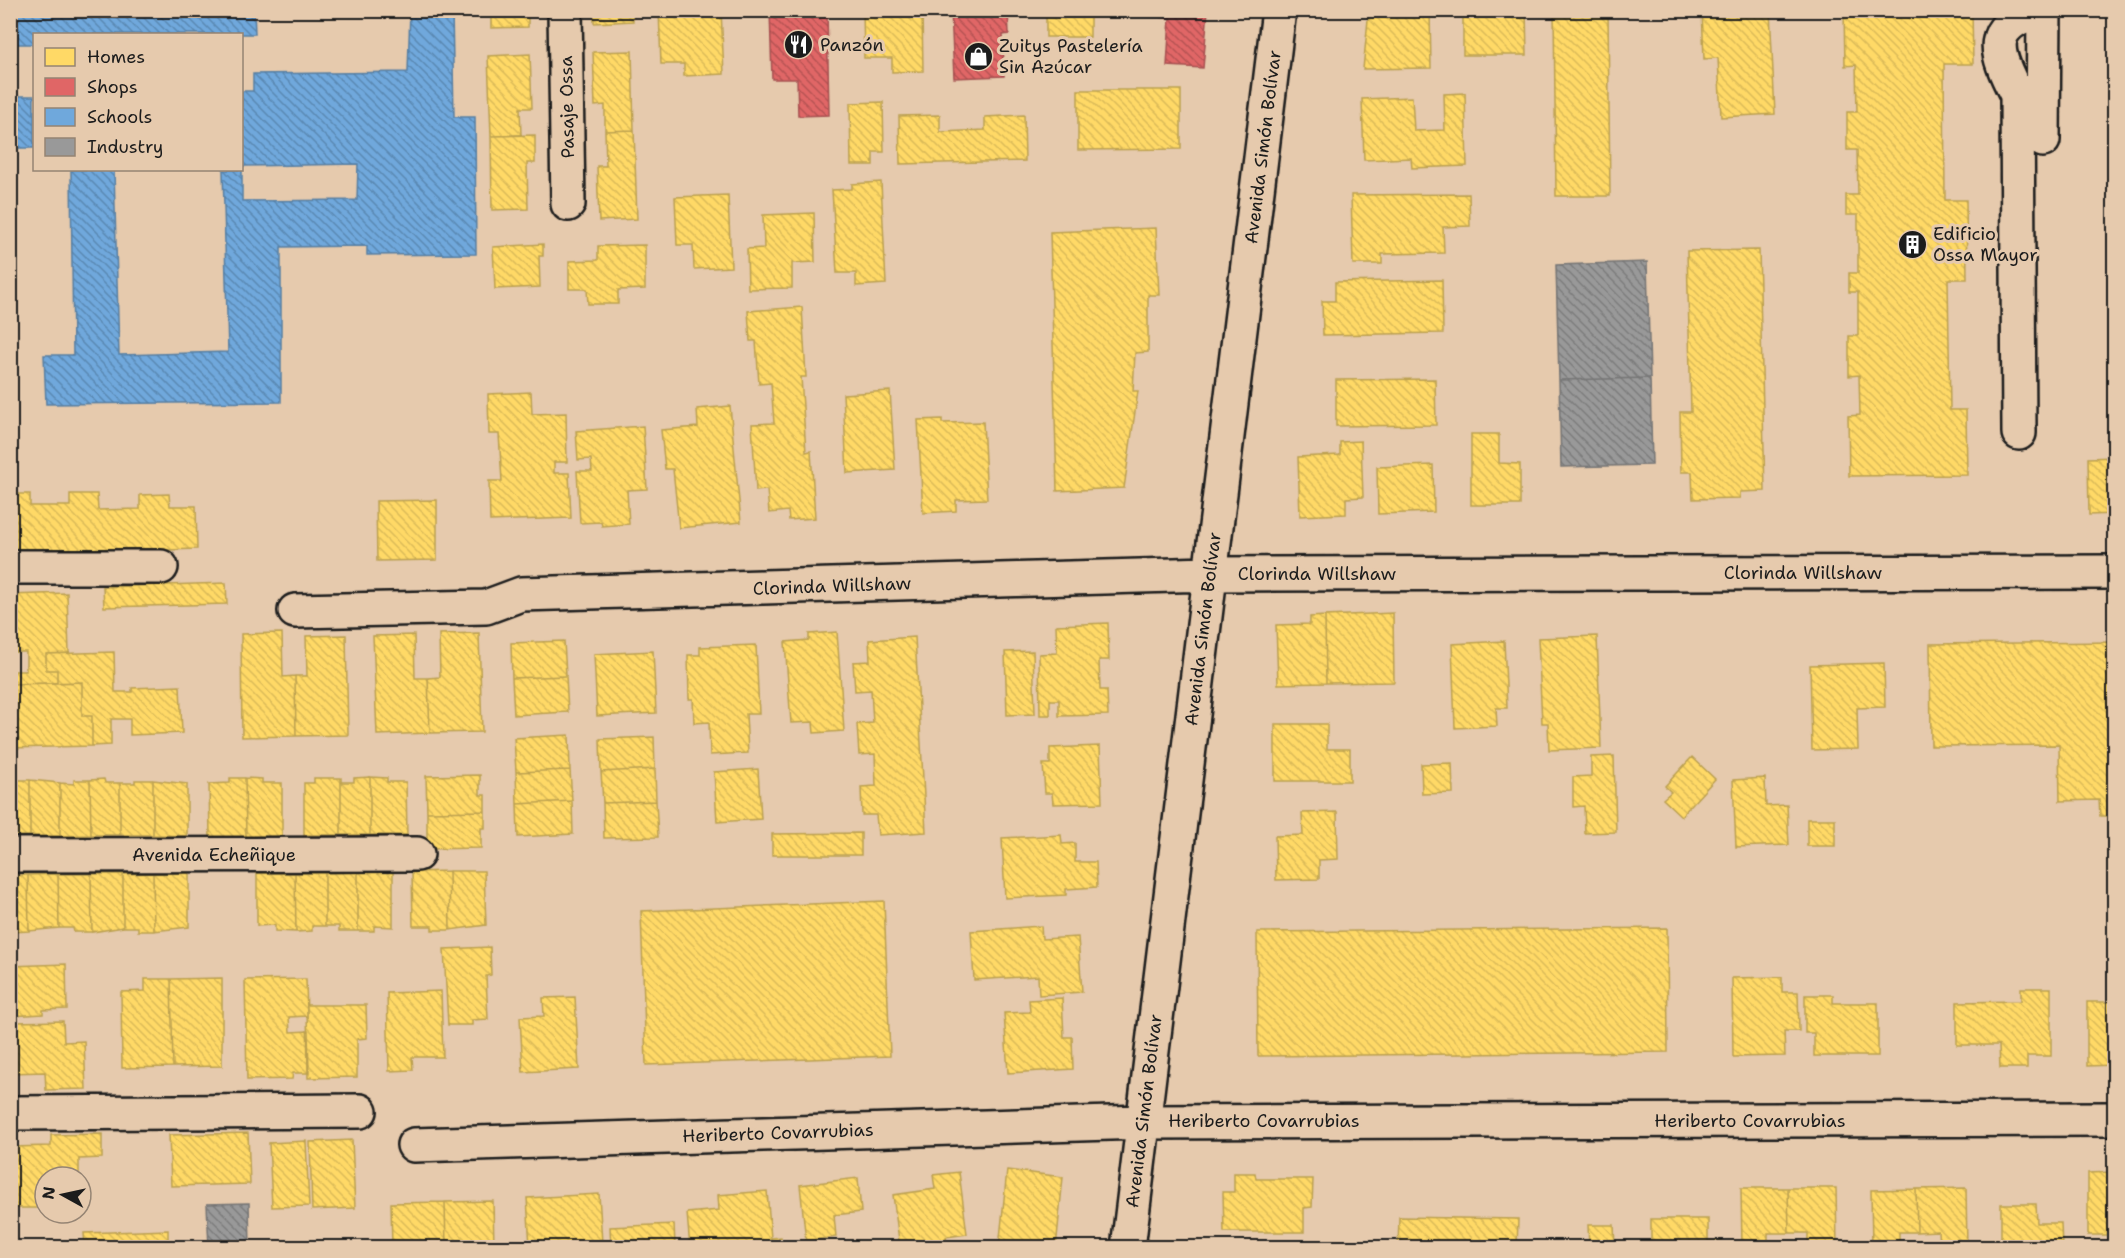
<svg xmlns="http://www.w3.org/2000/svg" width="2125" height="1258" font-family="'Shantell Sans',sans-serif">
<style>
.homes{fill:url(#homes-back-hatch);stroke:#bba050;stroke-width:1.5}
.shops{fill:url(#shops-back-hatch);stroke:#a55050;stroke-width:1.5}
.schools{fill:url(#schools-back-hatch);stroke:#567ea2;stroke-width:1.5;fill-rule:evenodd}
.industry{fill:url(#industry-back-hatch);stroke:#747474;stroke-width:1.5}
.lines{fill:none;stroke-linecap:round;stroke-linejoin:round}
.minor-casing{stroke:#1c1c1c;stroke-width:38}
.minor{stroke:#e6caad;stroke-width:33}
.labels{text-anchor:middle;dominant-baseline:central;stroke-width:6;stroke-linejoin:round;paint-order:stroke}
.poi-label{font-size:18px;fill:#1c1c1c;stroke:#e6caad;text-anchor:start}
.street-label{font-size:18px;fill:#1c1c1c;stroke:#e6caad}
</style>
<defs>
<pattern id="homes-back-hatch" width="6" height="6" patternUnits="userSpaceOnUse" patternTransform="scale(1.5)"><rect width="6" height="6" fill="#ffd966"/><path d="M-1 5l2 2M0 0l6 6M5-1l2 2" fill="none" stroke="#daba58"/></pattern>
<pattern id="shops-back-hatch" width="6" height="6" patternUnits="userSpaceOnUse" patternTransform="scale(1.5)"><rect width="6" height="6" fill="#e06666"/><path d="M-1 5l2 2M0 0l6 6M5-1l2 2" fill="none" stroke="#b55353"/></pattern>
<pattern id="schools-back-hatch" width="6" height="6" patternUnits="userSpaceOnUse" patternTransform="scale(1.5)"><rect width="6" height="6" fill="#6fa8dc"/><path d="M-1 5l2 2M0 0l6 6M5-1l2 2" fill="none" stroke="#5a88b2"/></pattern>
<pattern id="industry-back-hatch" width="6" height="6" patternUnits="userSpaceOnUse" patternTransform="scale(1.5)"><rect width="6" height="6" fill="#999"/><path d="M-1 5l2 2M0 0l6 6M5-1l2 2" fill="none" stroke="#7c7c7c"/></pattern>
</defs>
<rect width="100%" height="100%" fill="#e6caad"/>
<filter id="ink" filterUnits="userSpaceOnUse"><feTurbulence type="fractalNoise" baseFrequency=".0167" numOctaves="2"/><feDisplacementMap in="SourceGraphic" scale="12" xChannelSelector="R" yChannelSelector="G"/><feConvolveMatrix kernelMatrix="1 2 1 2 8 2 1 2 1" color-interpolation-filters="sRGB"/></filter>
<g filter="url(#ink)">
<!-- homes -->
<path class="homes" d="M491,10H528V27L491,28Z
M594,10H632L633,21L594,23Z
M659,10H721L724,74L684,76V64H661Z
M863,10H922L923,71L892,72V58H864Z
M1046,10H1090V37H1046Z
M1369,10H1430L1431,68L1363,69Z
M1463,10H1526L1527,55H1463Z
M1554,10H1608L1610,196H1556Z
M1702,10H1770L1775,114L1721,117L1718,58L1704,59Z
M1844,10H1972L1973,64H1944L1945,200H1966L1967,279H1948L1950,410H1966L1967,475L1849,476L1848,416L1860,415L1859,375L1849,376V336H1858V292H1849V273H1858V215H1846V195H1858L1857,150H1847V112H1857L1856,65L1845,66Z
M632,51L634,130L605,131V105L595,106L593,52Z
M530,54L532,108H520L521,135L491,136L488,56Z
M1078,90H1181V149L1078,150Z
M1465,93L1467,166L1412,168L1411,158L1364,160L1362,99L1412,97L1414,131L1445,130L1444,94Z
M883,102L884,152H873V165H851L850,103Z
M940,115V132L985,130V117L1024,115L1025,161L900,164L899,116Z
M634,130L637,219L599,221L597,166H606L605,131Z
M535,135V163H527L528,209L492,210L491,136Z
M881,182L886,284L856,286V273H837L832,190L852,189V184Z
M1469,194L1470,226L1443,227L1444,253L1382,254V264H1353L1351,195Z
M728,195L731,267L694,269L693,245H677L675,197Z
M814,213L815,262L792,263V288L748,289L747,249L764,248L763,215Z
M1156,228L1159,295H1148V352L1135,353L1133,391H1138L1124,488L1057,491L1050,232Z
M543,244V256H539L540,287L495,289L493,247Z
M645,245V289L618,290V304H588L587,289H569V261L598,260V246Z
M1759,250L1765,491L1740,492V498L1693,499L1692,472H1681L1680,412H1691L1687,251Z
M1442,280L1443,333L1323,335L1322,301H1335V282Z
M802,307L806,377H801L806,452L811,451L815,518L789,520L788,511L769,513L767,490L756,491L752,424L774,423L771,383L759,384L756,341H750L748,311Z
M1435,379L1436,425L1336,426V380Z
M890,391L895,470L847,473L843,394Z
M531,392L532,414L566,413L567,462H554V473H569L571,518L490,521L489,481H502L499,434H489L488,394Z
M730,406L741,522L679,528L673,469H665L661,430L698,427L697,409Z
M942,419V423L983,422L987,499L956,500V511L923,513L918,420Z
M643,426L647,489L627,490L629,524L602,526L601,522L580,523L577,471H592L591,459L578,460L576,431Z
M1471,434H1499V463L1520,464V505H1471Z
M1361,441L1363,497L1346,498V514L1300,516L1298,457L1340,455V442Z
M2114,457V514L2089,515L2088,458Z
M1433,465L1434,512L1378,514L1377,467Z
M10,494H30V506H70V494H97L98,510L140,509V495L169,494L170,506H196L197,549L168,550L167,557L10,560Z
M437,500V560L377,561L376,501Z
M226,583L227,604L104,607L103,587Z
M67,593L69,653L46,654V670H57V683L10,684V671H26V652H10V595Z
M1393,613L1394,682L1326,683L1325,616Z
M1325,616L1326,683L1278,684L1276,625L1310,624V617Z
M1108,623L1109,660H1099L1100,690H1107L1108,715L1059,716V700H1050V715H1040L1039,654L1057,653L1056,625Z
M837,632L844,731L814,733L813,722L791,723L785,642L809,640V634Z
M282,633L283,677L295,676L296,736L242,737L241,634Z
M479,633L482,732L430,733L428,678L440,677L439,634Z
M346,635L348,735L296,736L295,676H307L306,636Z
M414,635L415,678H428L430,733L377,735L373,636Z
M1597,636L1601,748L1549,750L1548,723H1542L1538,638Z
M915,637L926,832L878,835L876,815H862L861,787L876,786L875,754L859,755L857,724L873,723L871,690L855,691L853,662L870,661L869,640Z
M564,641L566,676L512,678L511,643Z
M1504,641L1507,708H1496L1497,726L1455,728L1452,644Z
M2114,642V816H2100L2099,800L2060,801L2059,745L1931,746L1930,644Z
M756,645L759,714H746L748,753L710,755L709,722L694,723L693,699H689L688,655H700V647Z
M653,651L656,713L597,716L594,654Z
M1033,651L1035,714L1007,715L1005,652Z
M114,652L115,692H132V688L180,686L182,733L130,735V719H111V745L92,746V716H82V682L57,683V670H46V654Z
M1884,663L1885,707L1857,708L1858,749L1812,750L1810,665Z
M566,676L568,712L514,715L512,678Z
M82,682V716H92V746L10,748V684Z
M1275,724H1327V749H1350V781H1275Z
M569,735L570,770L516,772L514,738Z
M654,737L655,769L601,772L600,739Z
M1100,746L1102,803L1053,804L1052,793H1045L1043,764H1050V748Z
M1614,756L1616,832L1585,833L1584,806L1573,807V777L1591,776V757Z
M1692,757L1715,779L1681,816L1663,799L1671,792L1665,786Z
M1452,763L1453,793L1422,794L1421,764Z
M655,769L656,801L603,803L601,772Z
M758,769L761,819L717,822L714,772Z
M570,770L572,801L517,804L516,772Z
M480,775V795H485V811L427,812L426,776Z
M370,777V835H341V782H354V778Z
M370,777L387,778V782H406L407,835H370Z
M230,778H245L246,837H210L209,784L230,783Z
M245,778L262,779V783H282V837H246Z
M314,778H341V835H304V783H314Z
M1765,778L1766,806L1787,805L1789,845L1736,847L1733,780Z
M104,779L105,783H120V835H91L90,780Z
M11,780H30V836H10Z
M30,780L60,783V836H30Z
M74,780H90L91,835L60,836V783L74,784Z
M135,780H153V835H120V783H135Z
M153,780L187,784V836L153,835Z
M572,801L573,834L518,837L517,804Z
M656,801L658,837L604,838L603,803Z
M485,811V828H481V848L427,849V812Z
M1337,812L1338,859L1319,860V879L1276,880L1275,836L1303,835L1302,813Z
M1807,819H1835V846H1807Z
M861,833V855H772V834Z
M1061,835L1062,844L1075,843V862H1096L1097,887L1066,889V895L1005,898L1002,838Z
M449,871L450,930H432V926H413L412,872Z
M449,871H484L486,925L450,930Z
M358,872V931H339V926H325V873Z
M358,872H393V927L374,926V931H358Z
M153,873L154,931H138V927H123V874Z
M153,873H189V927L154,931Z
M257,873H295L296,932L275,931V925L257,926Z
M295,873H325V926H312V931L296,932Z
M58,874L59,928L29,931L28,875Z
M58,874H91L92,932H74L73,928H59Z
M91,874H123V927L92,932Z
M10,875H28L29,931L12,932L10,929Z
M884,901L890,1056L646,1065L641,911Z
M2109,903H2114V943L2111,944Z
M1041,926L1042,939L1078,937L1082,992L1039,995L1038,976L974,980L971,931Z
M1667,928L1668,1052L1258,1056L1257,932Z
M490,947L491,975L486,976L488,1019L472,1020V1025H448L444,949Z
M66,964L67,1009L43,1010V1014L11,1016L10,1019V966Z
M1782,977V992H1798L1799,1031H1784L1785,1056L1733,1057L1732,978Z
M222,978V1066L173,1067L171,979Z
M145,979H171L173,1067L122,1068L121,992L145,991Z
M306,979L307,1016L289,1017L290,1032L308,1031L309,1073H293L292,1079L247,1080L245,980Z
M2021,988H2051V1056H2027V1068H2000L1999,1045H1957V1002L2021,1001Z
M441,991L443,1057H412L413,1070L389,1071L387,993Z
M1805,995H1833V1003H1878V1056H1814V1033H1805Z
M575,997L579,1069L523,1072L520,1017L544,1016L543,998Z
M1062,998L1064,1037H1072L1073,1069L1008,1073L1004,1013L1030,1012L1029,1000Z
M2087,1002H2114V1065L2087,1066Z
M307,1005H366L367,1038L357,1039V1077L308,1078Z
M63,1021L64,1042L84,1041L86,1089L46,1090L45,1072L10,1073V1040H15V1022Z
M248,1133L250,1184L171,1186L169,1135Z
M102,1134V1158L79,1159V1177H45V1208H10V1147L51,1146V1135Z
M352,1140L355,1208L312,1210L310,1142Z
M306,1141L309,1206L272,1207L269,1143Z
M1007,1170L1063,1177L1056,1248H999Z
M959,1172L967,1234L946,1237L948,1248H900L893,1195L935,1189L933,1175Z
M2114,1172V1235H2088V1173Z
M1234,1173H1255L1256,1179H1313L1312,1207L1304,1208V1232H1224L1223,1192H1234Z
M858,1178L861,1212L834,1215L836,1237L806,1241L800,1185Z
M1741,1188H1788L1789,1233H1768V1248H1742Z
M1788,1188H1836L1837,1248H1808V1233H1789Z
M1966,1188L1967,1248H1939L1938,1231L1917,1232L1916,1189Z
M1916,1189L1917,1232H1899V1248H1872L1871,1190Z
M767,1191L771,1238L781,1237L782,1248H690L687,1213L719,1210L718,1195Z
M599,1194L602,1243L530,1247L527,1198Z
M493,1201L494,1248H446L445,1202Z
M445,1202L446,1248H392L391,1203Z
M2001,1204H2036L2037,1223H2061L2062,1248H2001Z
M1399,1217L1518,1219L1517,1248H1398Z
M1651,1219H1708V1241H1722V1248H1651Z
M674,1224L675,1245H686V1248H611L610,1227Z
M1588,1225H1614L1615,1248H1589Z
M168,1230V1248H85L84,1233Z"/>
<!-- shops -->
<path class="shops" d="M770,10H827L829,115L798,116L797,79H772Z
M951,10H1008L1009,34L1003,35L1004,76L954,78Z
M1114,10H1208L1203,68L1167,66L1170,18L1114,14Z"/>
<!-- schools -->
<path class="schools" d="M10,10H254L255,34H34V44H10Z
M410,10H452L454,117H475L476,254L367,255V246L281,247V402L46,404L44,355H73L71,170H114L119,355L228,352L223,170H242V91H253V74L408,72ZM358,164L357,200L242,201V166Z
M10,96H34V148H10Z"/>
<!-- industry -->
<path class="industry" d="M1647,262L1650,378L1559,380L1556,265Z
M1650,378L1652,465L1561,467L1559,380Z
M249,1203L250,1248H209L207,1204Z"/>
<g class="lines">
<defs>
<path id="minor" d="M565,10L568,204
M2043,140L2044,10
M2019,433L2017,95C1995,52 1984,26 2041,10
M10,567H161
M295,611L486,607L521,594L1209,574L2114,572
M10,855L417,854
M10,1113L360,1111
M414,1145L1142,1122L2114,1119
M1128,1248L1279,10"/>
</defs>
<!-- minor casing -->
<use href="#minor" class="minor-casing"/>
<!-- minor -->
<use href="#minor" class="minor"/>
</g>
</g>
<!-- icons -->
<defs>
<symbol id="restaurant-disc" viewBox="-11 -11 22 22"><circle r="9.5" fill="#1c1c1c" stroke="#e6caad"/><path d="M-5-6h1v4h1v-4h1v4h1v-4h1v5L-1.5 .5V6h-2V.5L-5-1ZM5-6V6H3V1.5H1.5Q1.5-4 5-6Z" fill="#fff"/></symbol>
<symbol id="shop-disc" viewBox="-11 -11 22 22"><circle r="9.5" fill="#1c1c1c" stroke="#e6caad"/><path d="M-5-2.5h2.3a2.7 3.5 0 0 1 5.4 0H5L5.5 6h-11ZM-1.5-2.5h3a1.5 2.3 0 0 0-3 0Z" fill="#fff"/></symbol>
<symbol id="building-disc" viewBox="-11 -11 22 22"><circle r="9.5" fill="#1c1c1c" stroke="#e6caad"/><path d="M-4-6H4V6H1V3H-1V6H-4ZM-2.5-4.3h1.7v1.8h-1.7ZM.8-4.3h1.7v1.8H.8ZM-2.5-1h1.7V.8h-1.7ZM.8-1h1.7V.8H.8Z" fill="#fff"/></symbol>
</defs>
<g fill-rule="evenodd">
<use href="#restaurant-disc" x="782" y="28" width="33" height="33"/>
<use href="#shop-disc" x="962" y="40" width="33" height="33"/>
<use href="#building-disc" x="1896" y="228" width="33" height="33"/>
</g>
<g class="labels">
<!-- poi labels -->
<g class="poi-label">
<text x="820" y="45">Panzón</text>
<text x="999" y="46">Zuitys Pastelería<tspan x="999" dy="21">Sin Azúcar</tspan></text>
<text x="1933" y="234">Edificio<tspan x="1933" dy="21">Ossa Mayor</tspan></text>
</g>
<!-- street labels -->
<g class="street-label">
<text transform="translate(567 107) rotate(-91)">Pasaje Ossa</text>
<text transform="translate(1263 147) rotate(-83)">Avenida Simón Bolívar</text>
<text x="1803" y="573">Clorinda Willshaw</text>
<text x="1317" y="574">Clorinda Willshaw</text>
<text transform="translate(832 586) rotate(-2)">Clorinda Willshaw</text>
<text transform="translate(1203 629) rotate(-83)">Avenida Simón Bolívar</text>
<text x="214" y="855">Avenida Echeñique</text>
<text transform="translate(1144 1111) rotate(-83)">Avenida Simón Bolívar</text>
<text x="1264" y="1121">Heriberto Covarrubias</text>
<text x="1750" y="1121">Heriberto Covarrubias</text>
<text transform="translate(778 1133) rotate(-2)">Heriberto Covarrubias</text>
</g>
</g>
<!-- margin -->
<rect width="2125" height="1258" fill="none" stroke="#e6caad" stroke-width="36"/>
<rect x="18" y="18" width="2089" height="1222" fill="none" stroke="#1c1c1c" stroke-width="2" filter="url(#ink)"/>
<!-- legend -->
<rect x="33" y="33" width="210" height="138" fill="#e6caad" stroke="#958473" stroke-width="1.5"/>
<rect x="45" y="48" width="30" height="18" fill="#ffd966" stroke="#958473" stroke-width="1.5"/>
<text x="87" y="63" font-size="18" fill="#1c1c1c">Homes</text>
<rect x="45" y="78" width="30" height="18" fill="#e06666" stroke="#958473" stroke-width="1.5"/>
<text x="87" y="93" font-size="18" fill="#1c1c1c">Shops</text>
<rect x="45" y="108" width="30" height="18" fill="#6fa8dc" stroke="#958473" stroke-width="1.5"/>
<text x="87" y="123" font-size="18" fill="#1c1c1c">Schools</text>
<rect x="45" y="138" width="30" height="18" fill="#999999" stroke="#958473" stroke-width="1.5"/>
<text x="87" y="153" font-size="18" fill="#1c1c1c">Industry</text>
<!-- north arrow -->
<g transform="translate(63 1195) rotate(278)"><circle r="28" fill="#e6caad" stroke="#958473" stroke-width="1.5"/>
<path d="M0-4.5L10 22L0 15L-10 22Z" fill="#1c1c1c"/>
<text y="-9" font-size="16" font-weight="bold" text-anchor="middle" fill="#1c1c1c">N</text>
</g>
</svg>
